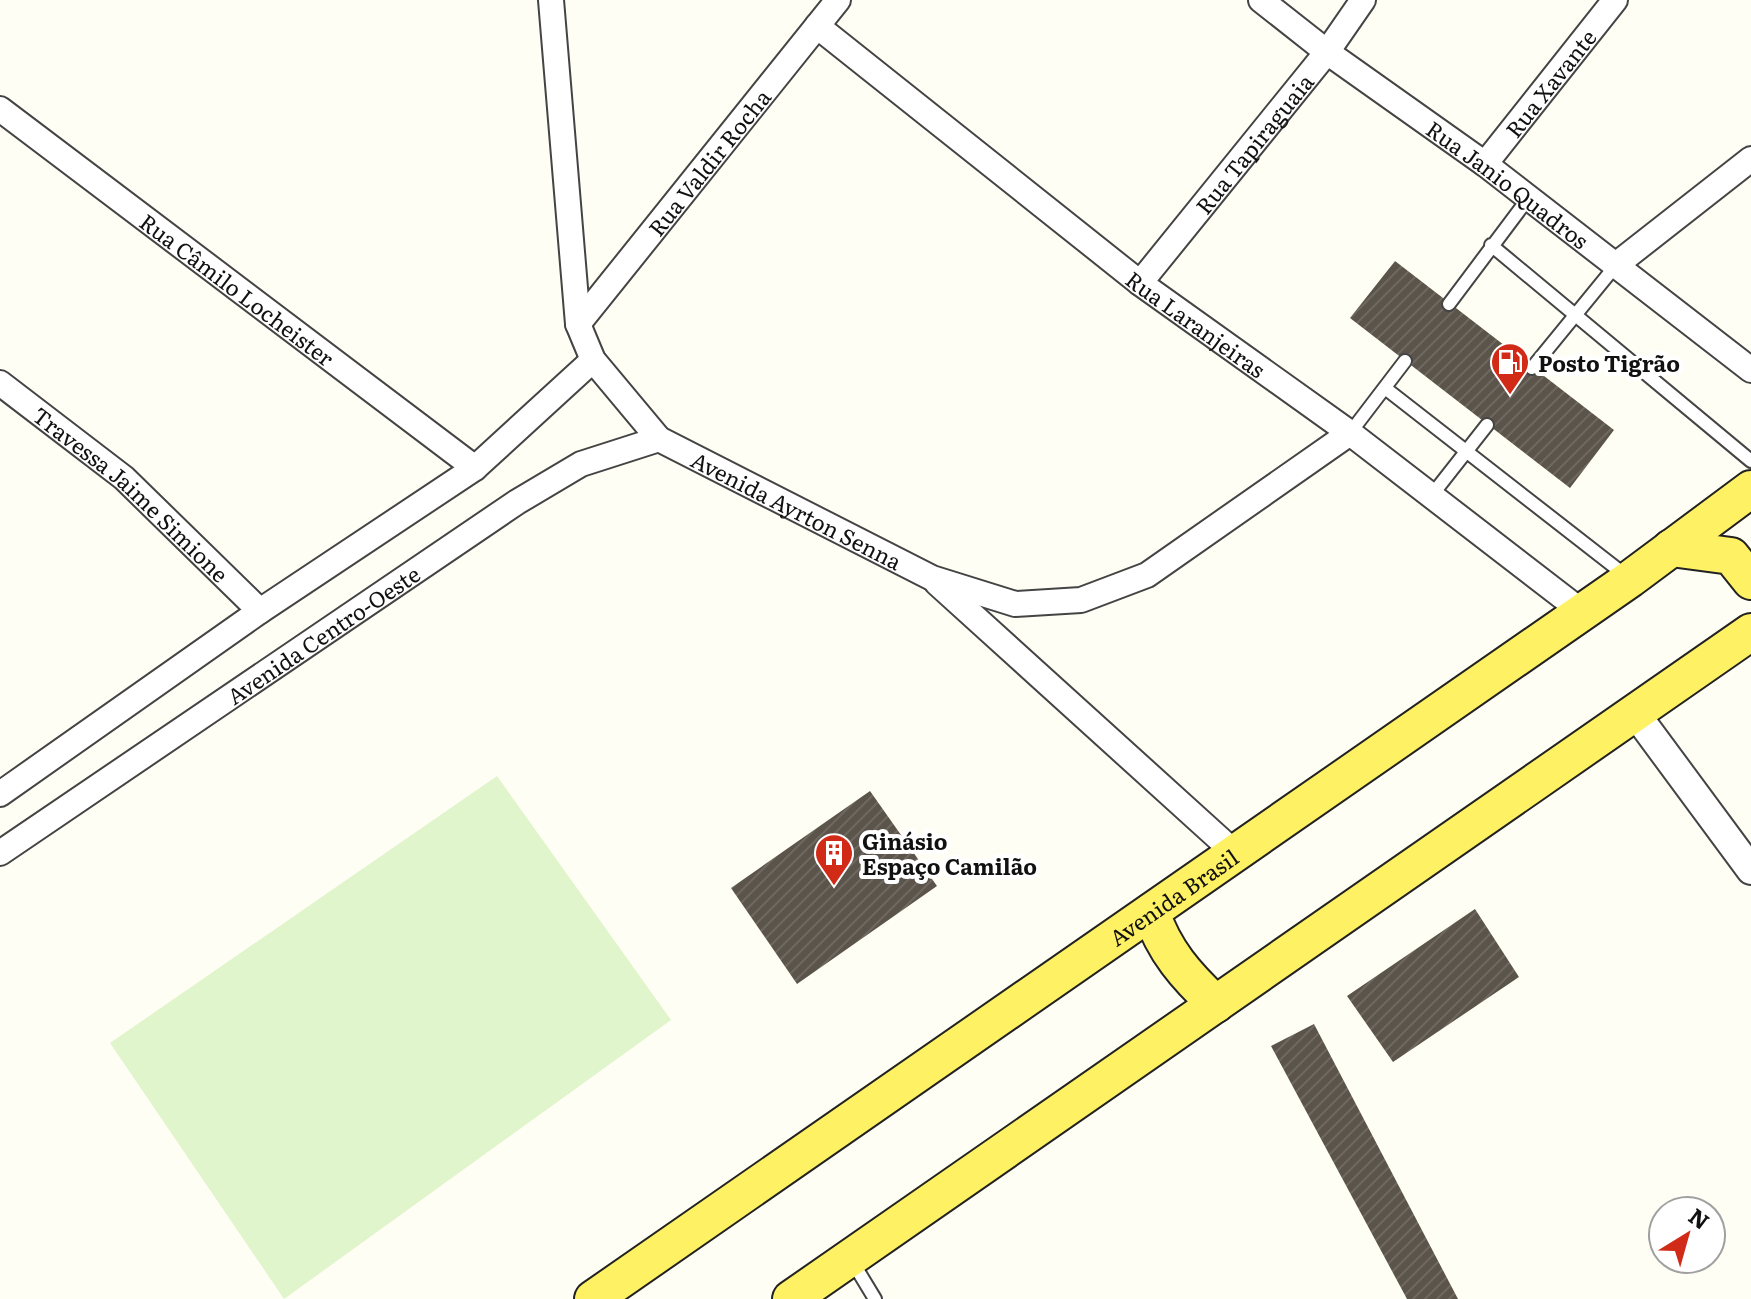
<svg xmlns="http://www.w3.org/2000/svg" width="1751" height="1299" font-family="Literata,serif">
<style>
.pitch{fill:#e0f5cb}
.building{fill:url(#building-hatch)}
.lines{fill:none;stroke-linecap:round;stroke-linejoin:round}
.service-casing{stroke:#444;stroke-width:16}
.minor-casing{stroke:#444;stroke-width:28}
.tertiary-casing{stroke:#444;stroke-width:32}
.primary-casing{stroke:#222;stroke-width:40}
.service{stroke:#fff;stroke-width:12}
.minor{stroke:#fff;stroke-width:24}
.tertiary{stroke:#fff;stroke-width:28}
.primary{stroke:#fff164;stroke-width:36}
.labels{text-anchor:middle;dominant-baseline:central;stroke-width:8;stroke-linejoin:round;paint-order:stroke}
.street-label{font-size:22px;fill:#111;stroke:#fff}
.poi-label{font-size:22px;font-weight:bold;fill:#111;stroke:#fff;text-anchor:start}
</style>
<defs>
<pattern id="building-hatch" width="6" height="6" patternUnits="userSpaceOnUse" patternTransform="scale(2)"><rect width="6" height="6" fill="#5b544b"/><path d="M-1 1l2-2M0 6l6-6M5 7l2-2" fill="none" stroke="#6e6861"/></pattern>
</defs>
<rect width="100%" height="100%" fill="#fffef4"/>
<!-- pitch -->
<path class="pitch" d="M497,776L671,1020L284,1299L110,1043Z"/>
<!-- building -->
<path class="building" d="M1395,261L1614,430L1570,488L1350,318Z
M870,791L937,886L797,984L731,888Z
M1475,909L1519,977L1393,1062L1347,996Z
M1314,1024L1458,1299H1407L1271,1046Z"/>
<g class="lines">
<defs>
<path id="service" d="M1491,245L1751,461
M1449,304L1527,200
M1532,368L1617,264
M1385,388L1625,575
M1350,433L1405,361
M1432,495L1487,425
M852,1261L875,1299"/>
<g id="minor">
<path id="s1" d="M551,0L578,324L593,360L659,439L932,578L1015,604L1081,600L1147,575L1350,433"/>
<path id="s2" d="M1261,0L1327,52L1485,164L1751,370"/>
<path id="s3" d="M817,26L1140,283L1350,433L1581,611"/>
<path id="s4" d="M0,109L475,468"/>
<path id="s5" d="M1485,164L1615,0"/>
<path d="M1617,264L1751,159"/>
<path id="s6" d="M1140,283L1327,52L1363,0"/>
<path id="s7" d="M578,324L838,0"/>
<path id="s8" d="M0,383L124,478L260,611"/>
<path d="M937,583L1235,853"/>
<path d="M0,794L260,611L475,468L593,360"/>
<path id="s9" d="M0,853L517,502L581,464L659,439"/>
</g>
<path id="tertiary" d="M1635,713L1751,870"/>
<g id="primary">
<path d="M1671,548L1731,556L1751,581"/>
<path d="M1151,912C1164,951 1186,976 1216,1004"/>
<path id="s10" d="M593,1299L1630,579L1751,489"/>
<path d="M791,1299L1751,632"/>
</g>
</defs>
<!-- service casing -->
<use href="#service" class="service-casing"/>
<!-- minor casing -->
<use href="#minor" class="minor-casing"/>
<!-- tertiary casing -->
<use href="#tertiary" class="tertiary-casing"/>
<!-- primary casing -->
<use href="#primary" class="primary-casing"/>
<!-- service -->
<use href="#service" class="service"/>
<!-- minor -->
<use href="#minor" class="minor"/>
<!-- tertiary -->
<use href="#tertiary" class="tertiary"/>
<!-- primary -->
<use href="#primary" class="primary"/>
</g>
<!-- icons -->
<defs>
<symbol id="fuel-pin" viewBox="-11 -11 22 30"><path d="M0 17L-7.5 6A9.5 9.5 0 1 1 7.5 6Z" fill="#d12b18" stroke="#fff"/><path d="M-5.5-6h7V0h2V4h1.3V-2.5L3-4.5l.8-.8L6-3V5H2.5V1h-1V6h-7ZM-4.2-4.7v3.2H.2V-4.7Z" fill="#fff"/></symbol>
<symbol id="building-pin" viewBox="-11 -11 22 30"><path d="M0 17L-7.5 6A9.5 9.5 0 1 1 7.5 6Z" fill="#d12b18" stroke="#fff"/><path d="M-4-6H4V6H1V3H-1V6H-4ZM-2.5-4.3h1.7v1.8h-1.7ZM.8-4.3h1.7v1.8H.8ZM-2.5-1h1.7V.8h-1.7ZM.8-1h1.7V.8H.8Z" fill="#fff"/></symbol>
</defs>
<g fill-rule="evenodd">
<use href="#fuel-pin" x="1488" y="340" width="44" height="60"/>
<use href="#building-pin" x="812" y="831" width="44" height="60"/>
</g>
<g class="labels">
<!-- street labels -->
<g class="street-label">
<text stroke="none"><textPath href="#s5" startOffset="104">Rua Xavante</textPath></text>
<text stroke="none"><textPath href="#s6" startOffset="180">Rua Tapiraguaia</textPath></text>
<text stroke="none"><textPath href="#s7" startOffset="208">Rua Valdir Rocha</textPath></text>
<text stroke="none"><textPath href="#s2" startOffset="308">Rua Janio Quadros</textPath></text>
<text stroke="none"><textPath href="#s4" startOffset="298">Rua Câmilo Locheister</textPath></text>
<text stroke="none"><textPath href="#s3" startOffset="482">Rua Laranjeiras</textPath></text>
<text stroke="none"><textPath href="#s8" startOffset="172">Travessa Jaime Simione</textPath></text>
<text stroke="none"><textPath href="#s1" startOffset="622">Avenida Ayrton Senna</textPath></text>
<text stroke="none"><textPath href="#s9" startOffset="390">Avenida Centro-Oeste</textPath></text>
<text stroke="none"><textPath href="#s10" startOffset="706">Avenida Brasil</textPath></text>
</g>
<!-- poi labels -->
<g class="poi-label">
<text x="1538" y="362">Posto Tigrão</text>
<text x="862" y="840">Ginásio<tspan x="862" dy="25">Espaço Camilão</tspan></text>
</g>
</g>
<!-- north arrow -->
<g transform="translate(1687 1235) rotate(37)"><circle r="38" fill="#ffffff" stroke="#a0a0a0" stroke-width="2"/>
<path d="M0-6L14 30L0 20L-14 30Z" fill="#d12b18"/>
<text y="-12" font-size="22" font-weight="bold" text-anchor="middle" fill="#111111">N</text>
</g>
</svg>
